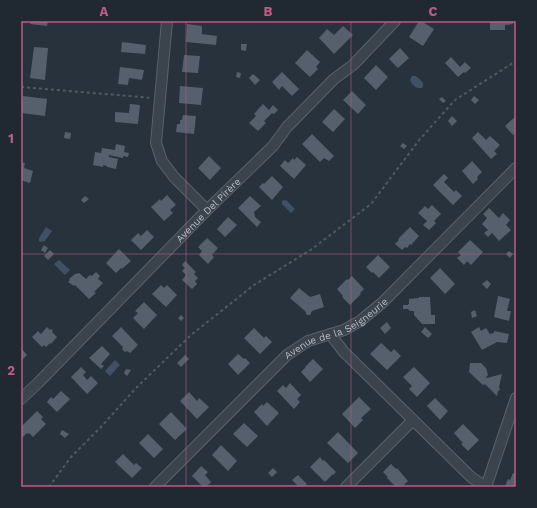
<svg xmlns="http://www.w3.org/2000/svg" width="537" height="508" font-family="'Work Sans',sans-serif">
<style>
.water{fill:#405163}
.building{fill:#55606c}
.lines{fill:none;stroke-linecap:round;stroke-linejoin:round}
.minor-casing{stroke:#59626a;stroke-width:12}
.path{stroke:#4c5d5e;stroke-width:2;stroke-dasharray:3 3;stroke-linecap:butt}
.minor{stroke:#3b444c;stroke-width:10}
.grid{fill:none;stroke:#be5b86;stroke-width:1;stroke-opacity:0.55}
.labels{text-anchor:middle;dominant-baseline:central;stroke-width:4;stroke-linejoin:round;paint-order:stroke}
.street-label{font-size:10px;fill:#b7bfc7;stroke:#202932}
.neatline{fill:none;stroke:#be5b86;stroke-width:1.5}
.grid-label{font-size:13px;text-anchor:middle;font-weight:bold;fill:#be5b86}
</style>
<rect width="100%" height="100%" fill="#28323c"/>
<!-- water -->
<path class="water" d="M412,76C417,75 420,80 423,83V87C418,91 412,85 410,80Z
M284,200L285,201L286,200L295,209L291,213L282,204V201Z
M46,227L52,231L44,242L43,241L41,242L39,241V238Z
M59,260L70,270L65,275L54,264Z
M115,360L120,365L110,376L105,371Z"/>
<!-- building -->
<path class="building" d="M31,21H48L47,26L30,24Z
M419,21H421L434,29L423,46L409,37Z
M490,21H513V24L505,25V30H490Z
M187,24L202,26V34L217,36L216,45L186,42Z
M343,26L353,35L334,54L319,38L327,29L334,35Z
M122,42L146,45L145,54L121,52Z
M241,44H247L246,51L241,50Z
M34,47L48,48L45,80L30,78Z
M400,48L409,58L398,68L389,59Z
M307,50L320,62L316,67L318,69L310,77L295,63Z
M184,55L200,56L198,73L182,72Z
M451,57L460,67L465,62L471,68L465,73L464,72L458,77L445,63Z
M376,65L388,77L376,90L364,78Z
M120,67L144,70L142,80L129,78L128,85L118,84Z
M237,72L241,73L240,78L236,77Z
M282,72L299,89L292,96L282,86L279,90L272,82Z
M253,74L260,80L255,85L249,78Z
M180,86L203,88L201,105L179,103Z
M352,91L366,105L358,114L343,100Z
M23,96L47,99L45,116L21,113Z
M474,96L479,100L475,104L471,100Z
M442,97L446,101L443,103L439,99Z
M130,104L140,105L138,124L115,122V112L129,113Z
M263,104L269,110L273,105L278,110L274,114L272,113L264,121L266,123L258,131L249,123L256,116L254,114Z
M334,109L345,119L333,132L322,122Z
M183,115L196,116L194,134L176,132L177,124H180V120H182Z
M452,116L457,121L452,126L448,121Z
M516,116V132L513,135L505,126Z
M65,132L71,133L70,139L64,138Z
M478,132L486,140L490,136L500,145L494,151L497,154L491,159L472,138Z
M312,134L334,156L329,161L324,158L320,162L302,144Z
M403,143L407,146L404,149L400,146Z
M116,144L125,146L124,152L129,153L128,157L123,156V158L109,155V157L118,159L116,169L107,167V166L103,165V167L93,165L95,152L101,153L102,148L115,150Z
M209,156L221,168L210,180L198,168Z
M297,157L306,165L294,179L280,166L285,160L288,163L293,158L294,160Z
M472,161L482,172L477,177L478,179L473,184L462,171Z
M21,162L25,163L24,168L33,171L30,183L21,180Z
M444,174L448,178L444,182L454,192L456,190L462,196L453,205L433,185Z
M272,176L283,187L272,200L259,187L263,183L264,184Z
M167,195L176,205L170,210L173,213L164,221L151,207L160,199L161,201Z
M85,196L89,199L84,203L81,200Z
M250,196L261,206L254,212L255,217L261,222L257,227L238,208Z
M432,205L441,214L434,221L436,223L429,230L423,225L427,221L418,213L425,206L428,209Z
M489,208L499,218L503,213L510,220L506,225L511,230L499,241L492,233L488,237L484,233L488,230L482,224L487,218L483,214Z
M228,217L237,225L225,237L217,229Z
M410,227L419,236L411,245L410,244L407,248L405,247L402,250L395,244L399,240L398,239Z
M147,230L154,237L141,250L131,240L138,233L141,236Z
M207,238L218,248L212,255L214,257L208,264L199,255L202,251L198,247Z
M470,240L483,252L471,265L467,261L464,265L457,258L461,255L458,252Z
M44,245L48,248L45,253L41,250Z
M119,249L131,261L122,269L121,268L116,273L106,263Z
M50,250L54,254L48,260L44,256Z
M509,251L513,254L510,258L506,254Z
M378,255L390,267L379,278L373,272L372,273L366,267Z
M185,261L196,272L194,274L198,278L195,281L197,284L192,289L182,280L186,275L182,271L185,268L182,265Z
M440,268L455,284L445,294L430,278Z
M96,272L100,276L98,279L103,283L94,292L96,293L89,299L75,285L74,286L68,282L70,280L69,279L75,274L79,273L86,279L90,275L92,276Z
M352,276L364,289L360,293L361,294L350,305L342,297L343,296L337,289L347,279L348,280Z
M487,280L491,284L487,289L482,284Z
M161,285L164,288L167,285L177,295L166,307L152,294Z
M299,288L310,297L320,294L324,307L312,311L310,315H307L305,311L290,298Z
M498,296L510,299L507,311H511L509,321L494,317Z
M419,297H430L431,315H435V324H422L414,315V311H410L408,309H403V305H408V304H409V299L419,298Z
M144,302L157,315L144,329L133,318L138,313L135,311Z
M475,310L477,316L472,318L471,312Z
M181,315L184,318L181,321L178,318Z
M387,322L391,328L385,334L380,328Z
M47,327L50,330L51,329L53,331L52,332L57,337L51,344L50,343L46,347L44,345L42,347L32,337L38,331L41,334Z
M121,327L138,345L130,353L127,351L125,352L122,349L123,347L112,336Z
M425,327L432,334L428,338L421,332Z
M479,327L481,331L486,328L490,334L494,333V331L509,334L507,343L497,342L482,350L471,332Z
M254,328L264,338L266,336L272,342L260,354L244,338Z
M381,343L391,352L394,349L401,356L387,370L370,354Z
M102,346L110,354L101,364L104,366L101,369L89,358Z
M21,348L27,355L21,361Z
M238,354L244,359L245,358L250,363L238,375L228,364Z
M185,355L189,359L181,367L177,363Z
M313,359L323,369L310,382L301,372L305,368V367Z
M470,363H481L486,368L488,375L486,377L487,378L502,374L499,387L500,390L498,391L497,396L485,384L483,385L469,372Z
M81,367L86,372L83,375L87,380L91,376L98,383L87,394L71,377Z
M414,367L430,383L417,397L409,389L412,386L403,377Z
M126,369L131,370L127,376L124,373Z
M290,383L301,395L297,399L300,402L294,409L277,391L283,385L286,388Z
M61,391L70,399L57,412L47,402L51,397L53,399Z
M189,392L197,401L199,398L209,407L197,419L180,401Z
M359,397L371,409L361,418L363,420L355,428L342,414Z
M435,398L448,411L440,420L427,406Z
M267,402L279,413L267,426L254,412L262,404L263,406Z
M37,411L43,417L41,419L46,424L33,437L29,433L28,434L27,433L23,437L21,435V427Z
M171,412L187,429L175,440L159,424Z
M244,423L258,436L247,447L233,434Z
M463,424L479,440L468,451L461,444L463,443L454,433Z
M62,430L69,434L65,438L60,434Z
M338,432L358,453L348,463L327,443Z
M148,434L163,449L154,458L139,443Z
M221,445L237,461L228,471L212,455Z
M123,454L134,465L136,463L142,468L132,478L115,462Z
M320,457L323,461L324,460L336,472L333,475V474L325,482L310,467Z
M391,464L396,469L397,468L408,481L402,487H396L387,478L388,477L383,472Z
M201,466L208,472L205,475L211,482L206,487H203L192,476Z
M273,468L277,472L272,477L268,473Z
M513,473L516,474V487H508L505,486L508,479L510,480Z
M298,475L307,484L304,487H295L297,485L292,480Z"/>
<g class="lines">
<defs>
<g id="minor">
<path d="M167,21L156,143L162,161L174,177L207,210"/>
<path d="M330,334L344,352L471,477L486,487"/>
<path id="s1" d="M21,399L38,383L207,210L273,146L287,127L334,79L353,65L395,21"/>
<path id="s2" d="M155,487L287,355L308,341L344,330L360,321L382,303L516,168"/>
<path d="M346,487L413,420"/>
<path d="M486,487L516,398"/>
</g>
</defs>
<!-- minor casing -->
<use href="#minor" class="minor-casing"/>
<!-- path -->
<path class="path" d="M21,87L151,98
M49,487L71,457L100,428L136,388L191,335L254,285L312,249L371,204L420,139L455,100L516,61"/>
<!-- minor -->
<use href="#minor" class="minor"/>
</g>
<!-- grid -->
<path class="grid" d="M186,21V487M351,21V487M21,254H516"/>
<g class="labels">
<!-- street labels -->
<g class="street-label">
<text stroke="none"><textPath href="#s1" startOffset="266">Avenue Del Pirère</textPath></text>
<text stroke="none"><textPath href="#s2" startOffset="243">Avenue de la Seigneurie</textPath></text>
</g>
</g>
<!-- border -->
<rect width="537" height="508" fill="none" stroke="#202932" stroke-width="44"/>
<rect x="22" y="22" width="493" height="464" class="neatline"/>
<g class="grid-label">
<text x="104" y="16">A</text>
<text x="268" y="16">B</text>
<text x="433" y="16">C</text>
<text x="11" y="143">1</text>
<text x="11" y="375">2</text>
</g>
</svg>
